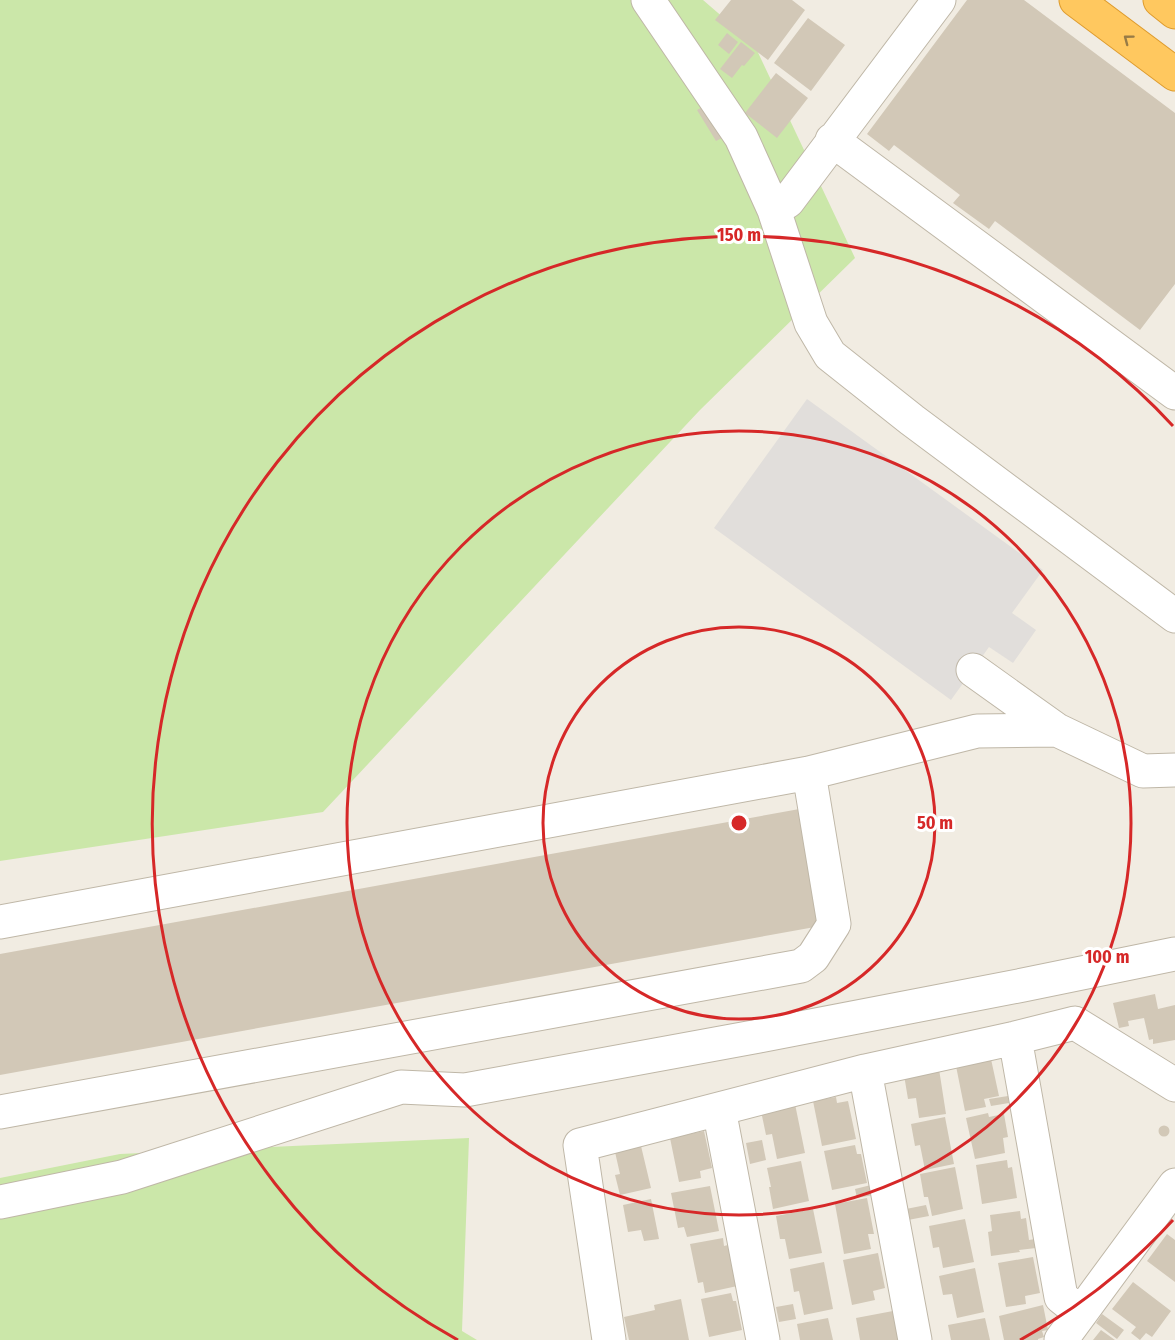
<svg xmlns="http://www.w3.org/2000/svg" width="1175" height="1340" font-family="'Fira Sans Condensed',sans-serif">
<style>
.green{fill:#cbe7a9}
.parking{fill:#e1dedb}
.building{fill:#d2c8b7}
.lines{fill:none;stroke-linecap:round;stroke-linejoin:round}
.minor-casing{stroke:#bfb7a7;stroke-width:35}
.highway-casing{stroke:#de9c2f;stroke-width:35}
.minor{stroke:#fff;stroke-width:33}
.highway{stroke:#ffc85f;stroke-width:33}
.oneway{stroke:#977b46}
.ring{fill:none;stroke:#d62828;stroke-width:3}
.centre{fill:#d62828;stroke:#fff;stroke-width:3}
.ring-label{font-size:18px;text-anchor:middle;font-weight:bold;fill:#d62828;stroke:#fff;stroke-width:6;stroke-linejoin:round;paint-order:stroke}
</style>
<rect width="100%" height="100%" fill="#f1ece2"/>
<!-- green -->
<path class="green" d="M0,0H703L754,44L855,258L700,410L323,812L0,861Z
M469,1138L462,1331L477,1340H0V1178L120,1154Z"/>
<!-- parking -->
<path class="parking" d="M807,399L1043,570L1012,613L1036,630L1013,663L989,647L951,700L714,528Z"/>
<!-- building -->
<path class="building" d="M731,0H792L805,10L768,60L715,20Z
M967,0H1024L1175,113V284L1140,330L995,221L989,229L953,203L960,195L894,145L889,151L867,134Z
M808,18L845,45L811,91L774,63Z
M727,33L738,42L729,54L718,45Z
M741,42L755,53L744,66L742,65L732,78L720,69Z
M776,73L808,98L777,138L745,113Z
M706,105L724,137L716,141L697,110Z
M805,808L826,925L0,1075V954Z
M1155,994L1158,1009L1175,1005V1040L1153,1044V1039L1149,1040L1144,1018L1128,1021L1129,1026L1119,1028L1113,1003Z
M991,1059L999,1096L984,1099L986,1107L965,1111L956,1066Z
M939,1069L946,1114L919,1118L916,1098L908,1099L904,1075Z
M1008,1096L1009,1103L991,1106L989,1099Z
M836,1097L837,1103L848,1101L856,1139L822,1146L813,1101Z
M795,1104L805,1153L777,1159L772,1134L766,1135L761,1111Z
M988,1113L989,1117L1004,1114L1008,1137L1003,1138L1005,1153L975,1159L966,1118Z
M945,1117L954,1164L925,1170L920,1145L915,1146L911,1124Z
M1158.5 1131a5.5 5.5 0 1 1 11 0a5.5 5.5 0 1 1-11 0Z
M704,1131L712,1168L700,1171L701,1178L679,1182L670,1138Z
M762,1140L766,1160L750,1164L746,1143Z
M855,1145L857,1154H861L867,1183L832,1190L824,1151Z
M641,1146L651,1188L620,1195L615,1175L620,1174L615,1152Z
M1007,1160L1008,1168L1012,1167L1017,1198L982,1204L976,1165Z
M801,1161L809,1201L773,1209L769,1187H771L767,1168Z
M955,1167L963,1209L932,1216L928,1197H924L920,1174Z
M871,1185L873,1195L857,1198L855,1189Z
M710,1186L719,1231L687,1237L684,1227L678,1228L671,1193Z
M867,1198L874,1234H868L871,1249L844,1254L835,1204Z
M651,1199L659,1239L644,1241L641,1230L628,1232L623,1205Z
M926,1205L929,1216L908,1220L906,1209Z
M813,1209L822,1253L789,1259L785,1239H780L776,1216Z
M1020,1211L1021,1219L1026,1218L1029,1240L1035,1239L1036,1248L1019,1250L1020,1252L991,1256L988,1232L992,1231L990,1215Z
M965,1219L974,1262L943,1268L939,1247L933,1248L929,1226Z
M1167,1234L1175,1240V1282L1147,1261Z
M723,1238L724,1246L728,1245L734,1276L740,1275L742,1285L705,1293L703,1282L698,1283L690,1244Z
M878,1253L885,1288L873,1291L875,1300L852,1305L843,1260Z
M1033,1257L1040,1293L1025,1296L1026,1304L1006,1307L998,1263Z
M824,1262L833,1309L804,1315L799,1291L794,1292L790,1269Z
M975,1268L984,1312L957,1318L952,1294L943,1295L939,1276Z
M1133,1282L1171,1311L1152,1337L1146,1333L1140,1340L1131,1333L1136,1327L1112,1309Z
M731,1293L733,1301H736L742,1330L709,1337L701,1299Z
M681,1299L689,1340H629L624,1317L655,1310L654,1305Z
M793,1304L796,1319L779,1322L776,1307Z
M1043,1305L1048,1330L1042,1331L1044,1337L1038,1339V1340H1004L999,1316Z
M893,1311L898,1340H860L856,1318Z
M1102,1314L1124,1330L1117,1339L1096,1323Z
M828,1318L833,1340H800L797,1324Z
M985,1318L990,1340H951L948,1325Z
M1101,1330L1115,1340H1093Z"/>
<g class="lines">
<defs>
<path id="minor" d="M648,0L741,137L774,210L811,323L830,355L912,420L1175,616
M832,140L1175,393
M774,210L788,201L939,0
M973,670L1057,730
M0,922L809,773L977,731L1057,730L1143,771L1175,770
M1015,1038L1061,1297L1081,1313
M865,1071L915,1340
M719,1109L763,1340
M0,1112L801,966L813,957L834,924L809,773
M0,1202L122,1177L401,1087L465,1090L759,1036L1023,985L1175,954
M609,1340L580,1145L865,1071L1015,1038L1075,1023L1175,1085
M1061,1340L1175,1185"/>
<path id="highway" d="M1076,0L1175,74
M1160,0L1175,12"/>
</defs>
<!-- minor casing -->
<use href="#minor" class="minor-casing"/>
<!-- highway casing -->
<use href="#highway" class="highway-casing"/>
<!-- minor -->
<use href="#minor" class="minor"/>
<!-- highway -->
<use href="#highway" class="highway"/>
</g>
<!-- one-way arrows -->
<defs><path id="oneway-chevron" d="M-2-3.5L2.5 0L-2 3.5" fill="none" stroke-width="1.6" stroke-linecap="round" stroke-linejoin="round" transform="scale(1.5)"/></defs>
<use class="oneway" href="#oneway-chevron" transform="translate(1128 39) rotate(-143)"/>
<!-- distance rings -->
<g class="ring">
<circle cx="739" cy="823" r="196"/>
<circle cx="739" cy="823" r="392"/>
<path d="M1173 1220A588 588 0 0 1 1020 1340M458 1340A588 588 0 1 1 1173 426"/>
</g>
<circle cx="739" cy="823" r="9" class="centre"/>
<g class="ring-label">
<text x="739" y="241">150 m</text>
<text x="935" y="829">50 m</text>
<text x="1107" y="963">100 m</text>
</g>
</svg>
